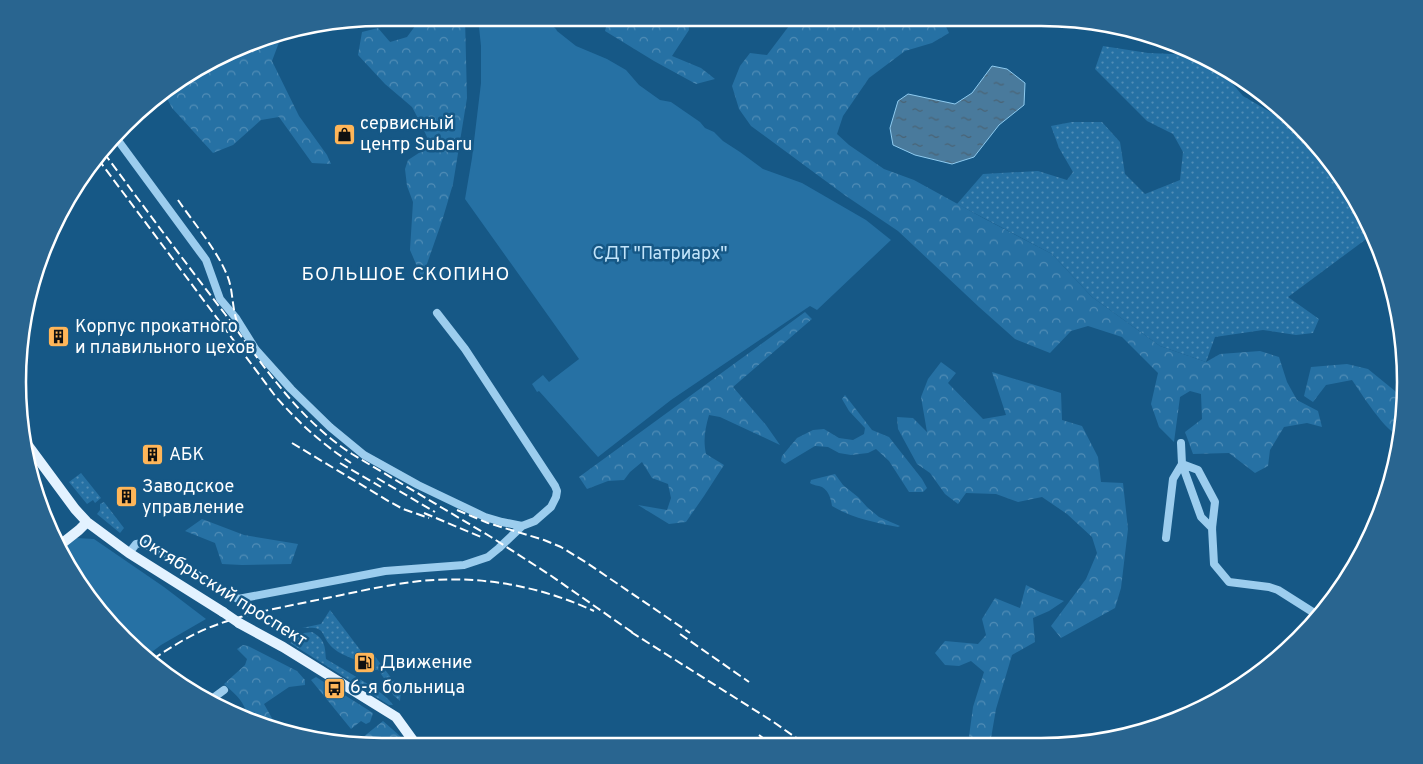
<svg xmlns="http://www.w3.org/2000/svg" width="1423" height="764" font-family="Overpass,sans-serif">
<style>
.grass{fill:url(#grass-dots)}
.forest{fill:url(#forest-crowns)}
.green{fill:#2671a4}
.water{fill:url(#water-ripples);stroke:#8ecbf0}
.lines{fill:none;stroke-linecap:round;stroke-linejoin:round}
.minor{stroke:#9ccdee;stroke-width:8}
.major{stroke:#e3f2ff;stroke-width:10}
.rail{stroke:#fff;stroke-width:2;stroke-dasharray:9 4;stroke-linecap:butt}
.major-bridge{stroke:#e3f2ff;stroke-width:10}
.labels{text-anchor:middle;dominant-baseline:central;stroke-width:5;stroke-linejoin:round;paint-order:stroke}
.poi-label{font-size:18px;fill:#fff;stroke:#165886;text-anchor:start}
.park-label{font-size:18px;fill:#c2e4fa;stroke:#165886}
.street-label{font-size:18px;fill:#fff;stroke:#165886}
.neighbourhood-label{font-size:19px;letter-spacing:1px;fill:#fff;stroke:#165886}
.rim{fill:none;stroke:#fff;stroke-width:2.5}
</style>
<defs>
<pattern id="grass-dots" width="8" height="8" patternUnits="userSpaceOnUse" patternTransform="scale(1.25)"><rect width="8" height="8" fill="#2671a4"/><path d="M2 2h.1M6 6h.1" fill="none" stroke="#518db6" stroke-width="1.8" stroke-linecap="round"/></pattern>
<pattern id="forest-crowns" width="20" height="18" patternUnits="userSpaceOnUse" patternTransform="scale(1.25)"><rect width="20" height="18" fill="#2671a4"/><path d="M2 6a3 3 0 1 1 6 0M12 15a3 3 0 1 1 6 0" fill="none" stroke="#518db6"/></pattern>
<pattern id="water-ripples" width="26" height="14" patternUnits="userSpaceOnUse" patternTransform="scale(1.25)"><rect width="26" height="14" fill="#497a9c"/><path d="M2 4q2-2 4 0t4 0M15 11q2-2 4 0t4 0" fill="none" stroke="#4a6374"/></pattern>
</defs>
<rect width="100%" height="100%" fill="#165886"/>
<!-- grass -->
<path class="grass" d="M1103,46L1148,53L1197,55L1214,62L1243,96L1303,131L1330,160L1368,221L1373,234L1288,297L1319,319L1313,333L1296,335L1263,330L1215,337L1206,362L1160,346L1092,297L1052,254L957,204L983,174L1038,171L1067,180L1073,172L1059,148L1051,126L1072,122H1102L1120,142L1125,174L1145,194L1180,180L1183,152L1173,134L1147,121L1095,69Z
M81,473L101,498L95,503L93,500L87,504L69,482Z
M104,502L124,528L120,533L97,514L100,510V504Z
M330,610L361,651L365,654L374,655L401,691L400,701L393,695L391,688L378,670H367L371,662L361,657L358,661C350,657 339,654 333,648C318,634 329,626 302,628L321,624Z
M312,632C325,639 325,646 326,659C342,669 386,692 393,705H389L290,643L304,633Z"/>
<!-- forest -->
<path class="forest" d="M421,18H465L467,98L453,184L442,221L422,278L410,250L413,202L407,186L405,169L408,160L425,149L427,137L420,122L412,107L385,84L358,55L362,32L378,28L390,42L407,37Z
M650,18H688L689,30L672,56L701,68L715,79L696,84L654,61L605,31L607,23L628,19Z
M795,18H942L949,33L932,43L905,51L869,78L843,116L837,134L849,145L884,169L914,180L985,219L1052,254L1092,297L1160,346L1206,362L1220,354L1260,351L1279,357L1287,382L1297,400L1318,411L1322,427L1307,423L1284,427L1270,450L1268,466L1255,473L1229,453L1193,454L1185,432L1202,419L1201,394L1190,391L1180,397L1174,442L1159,427L1151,404L1158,373L1122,337L1088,326L1071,331L1050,353L1015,339L979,307L898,231L846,196L751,126L739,109L732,86L740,66L750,53L767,55Z
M298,31L281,37L272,61L299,116L327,155L331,164L312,163L279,117L261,120L233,145L213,153L172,108L163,91L224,58C239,54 249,44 263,38C273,33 287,33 298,31Z
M805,312L812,319L733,387L766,425L780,445L720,417L709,415C705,429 703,440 706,454L724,465L704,496L686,522L669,524L638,505L667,510L671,498L668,484L652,478L642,462L630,472L624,480L608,481L587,489L579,477Z
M941,362L956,373L948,383L983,419L1006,415L992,372L1061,393L1062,420L1082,426L1098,457L1101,482L1123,483L1128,529L1121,588L1115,608L1061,638L1051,626L1086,579L1097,553L1092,537L1067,514L1042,497L1018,502L996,494L966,493L958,504L945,494L930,473L917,464L898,429L897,417L913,418L927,432L921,397L928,379Z
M1347,364L1368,369L1395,391L1403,402L1402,429L1401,437C1386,433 1361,393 1352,380L1326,385L1313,402L1304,396L1311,367Z
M845,395L872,430L889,437L922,479L927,488L923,492H909L889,461L876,449L868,453L851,455L839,453L828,447L815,446L785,464L781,461L782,456L797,438L813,430L824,429L839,438L853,440L864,434L865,428L849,411L842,399Z
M835,474L843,485L858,497L867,507L879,517L900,526L898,527C876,523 852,518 832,506C831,499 829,491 822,487C818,485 814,486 810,483L811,480Z
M202,519L244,535L298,544L291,564L242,565L222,564L215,543L185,531Z
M1026,585L1040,592L1064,601L1049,611L1033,618L1035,642L1012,655L996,709L990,744H968L973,707L984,672L971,661L959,666L945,665L935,653L945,641L978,644L986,635L982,619L995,598L1020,608Z
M243,645L248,646L297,671L305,680V685L289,687L264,704L273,720L268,726L264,722L258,721H257L241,715L246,711C242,699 233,692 224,684L245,665L247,659L237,649Z
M316,677L373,713L370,722L366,724L361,721L351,729L311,680Z
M383,721L400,736L408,746H359L357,742Z"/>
<!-- green -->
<path class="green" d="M477,18H544L556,29L557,31L576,46L607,59L626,70L639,85L660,100L671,102L684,111L700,122L705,128L714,132L723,141L740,152L763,169L802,183L866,220L891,240L817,310L810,306L671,400L598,457L539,391L537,392L532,384L543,375L549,382L579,359L465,199L472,158L481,83V46L479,27Z
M76,538L94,539L164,587L206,619L161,645L148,655L108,623L62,548Z"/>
<!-- water -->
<path class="water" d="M992,66L1007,69L1025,83L1024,105L999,125L974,157L952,164L915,155L893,145L890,128L898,101L908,94L955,104L972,93Z"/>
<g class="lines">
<!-- minor -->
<path class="minor" d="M117,139L206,260L220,299L236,318L256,350L291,389L330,427L364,455L418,485L485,517L502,522L522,526
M1181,443L1182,464L1201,517L1212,528
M1166,538L1173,479L1182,464L1198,470L1215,502L1212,528L1214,564L1229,582L1269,587L1278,590L1319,616
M129,553L136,544L143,543L238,599L385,571L464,565L488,557L499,548L522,526L535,521L551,507L556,497L557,491L555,486L465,349L437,313
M209,701L224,690"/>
<!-- major -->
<path class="major" d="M27,444L75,509L87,522L129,553L223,612
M60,545L79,530L87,522
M239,623L283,647L396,717L417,746"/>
<!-- rail -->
<path class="rail" d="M104,153C144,207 184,261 225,314C263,365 298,419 352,454L491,537L550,575L636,635
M98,159L276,397C300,424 321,443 351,463
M178,200C193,222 217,250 227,275C234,291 231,309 239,327
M292,443L390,502L403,509L429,518
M340,463L381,487
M377,478L435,512
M457,510L488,523L544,540L561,547L587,563L690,633
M424,513L481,537
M631,632L772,721L805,744
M680,634L749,682
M153,659C173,646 193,633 216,625C247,613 280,608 312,601C348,594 384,585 420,581C480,575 540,586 594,611
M759,735L771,744"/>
<!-- major-bridge -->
<path class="major-bridge" d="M223,612L239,623"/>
</g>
<!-- icons -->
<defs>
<symbol id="shop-square" viewBox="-11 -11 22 22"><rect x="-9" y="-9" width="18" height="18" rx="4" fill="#ffb659" stroke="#165886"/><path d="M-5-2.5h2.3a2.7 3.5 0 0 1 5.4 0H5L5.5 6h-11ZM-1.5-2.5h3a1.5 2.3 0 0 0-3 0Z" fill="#111"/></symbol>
<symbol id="building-square" viewBox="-11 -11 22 22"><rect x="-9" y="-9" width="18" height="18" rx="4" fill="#ffb659" stroke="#165886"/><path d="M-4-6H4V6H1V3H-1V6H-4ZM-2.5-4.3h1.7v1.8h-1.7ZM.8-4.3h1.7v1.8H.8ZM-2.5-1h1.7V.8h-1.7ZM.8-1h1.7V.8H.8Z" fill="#111"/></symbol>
<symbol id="fuel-square" viewBox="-11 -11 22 22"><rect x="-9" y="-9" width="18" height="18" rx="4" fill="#ffb659" stroke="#165886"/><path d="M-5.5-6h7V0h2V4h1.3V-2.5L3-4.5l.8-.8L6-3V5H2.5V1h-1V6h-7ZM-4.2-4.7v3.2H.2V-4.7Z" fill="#111"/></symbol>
<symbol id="bus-square" viewBox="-11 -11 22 22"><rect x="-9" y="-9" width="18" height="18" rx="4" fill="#ffb659" stroke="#165886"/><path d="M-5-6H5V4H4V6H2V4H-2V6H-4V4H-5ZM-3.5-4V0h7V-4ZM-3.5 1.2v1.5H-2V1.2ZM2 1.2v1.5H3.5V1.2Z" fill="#111"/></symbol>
</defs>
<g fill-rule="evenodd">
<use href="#shop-square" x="332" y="122" width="25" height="25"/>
<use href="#building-square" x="46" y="324" width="25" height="25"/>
<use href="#building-square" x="140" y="442" width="25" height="25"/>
<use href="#building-square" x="114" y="484" width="25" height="25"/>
<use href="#fuel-square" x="352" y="650" width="25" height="25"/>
<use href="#bus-square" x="322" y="676" width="25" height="25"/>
</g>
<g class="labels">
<!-- poi labels -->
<g class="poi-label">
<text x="360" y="124">сервисный<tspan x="360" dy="21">центр Subaru</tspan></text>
<text x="75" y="327">Корпус прокатного<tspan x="75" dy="21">и плавильного цехов</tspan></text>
<text x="169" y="455">АБК</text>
<text x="142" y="487">Заводское<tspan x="142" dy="21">управление</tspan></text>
<text x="380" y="663">Движение</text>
<text x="350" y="688">6-я больница</text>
</g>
<!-- park labels -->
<g class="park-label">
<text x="660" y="254">СДТ "Патриарх"</text>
</g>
<!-- street labels -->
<g class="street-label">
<text transform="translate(222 591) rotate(32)">Октябрьский проспект</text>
</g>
<!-- neighbourhood labels -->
<g class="neighbourhood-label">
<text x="406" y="275">БОЛЬШОЕ СКОПИНО</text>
</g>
</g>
<!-- crop -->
<path d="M0 0H1423V764H0ZM382 26H1041A356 356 0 0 1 1397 382V382A356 356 0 0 1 1041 738H382A356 356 0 0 1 26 382V382A356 356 0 0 1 382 26Z" fill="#296590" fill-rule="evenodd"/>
<path class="rim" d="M382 26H1041A356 356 0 0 1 1397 382V382A356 356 0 0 1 1041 738H382A356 356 0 0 1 26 382V382A356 356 0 0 1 382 26Z"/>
</svg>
